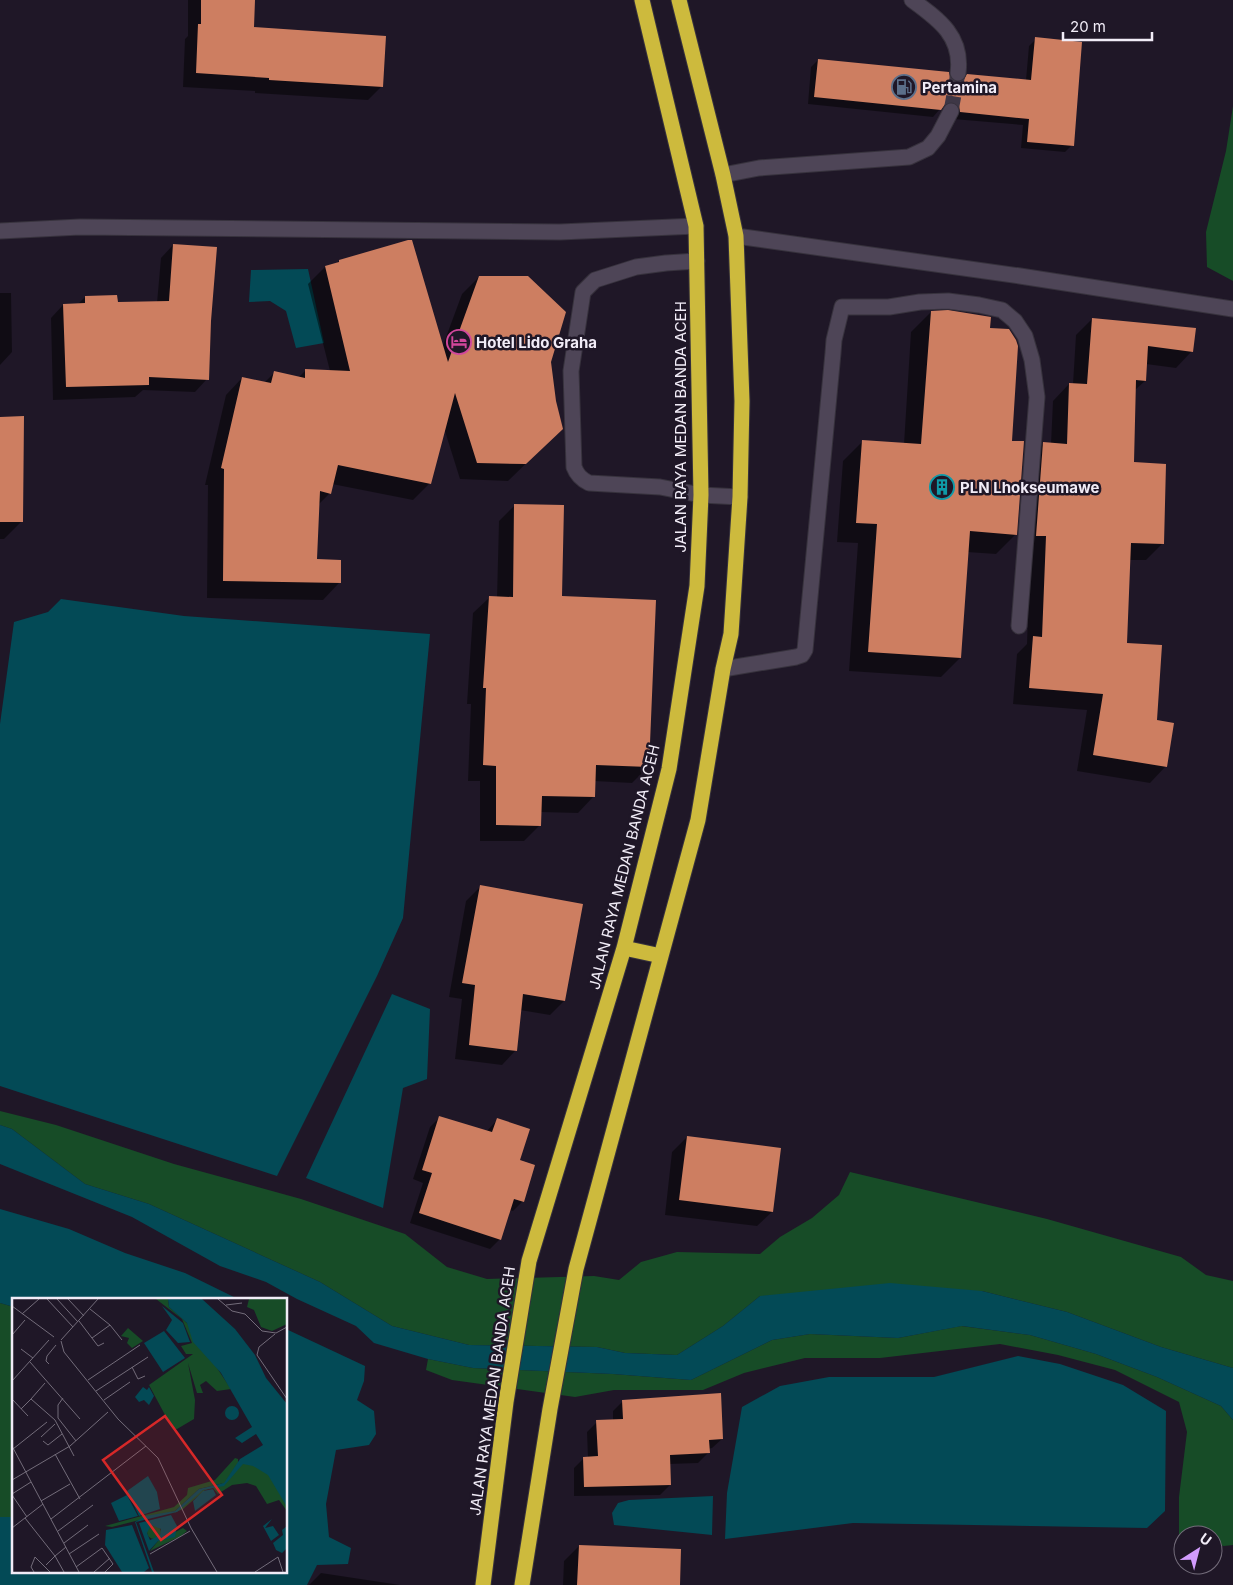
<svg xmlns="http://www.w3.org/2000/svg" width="1233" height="1585" font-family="Inter,sans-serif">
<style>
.green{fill:#174c27}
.water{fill:#034a56}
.shadow{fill:#0007}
.building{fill:#cd7e61}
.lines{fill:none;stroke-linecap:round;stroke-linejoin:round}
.minor-tunnel{stroke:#3e3746;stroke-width:15;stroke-dasharray:15 8;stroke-linecap:butt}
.minor-casing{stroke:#37323d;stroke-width:17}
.highway-casing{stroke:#37323d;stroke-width:17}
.minor{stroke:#4e4557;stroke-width:15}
.highway{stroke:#cdba3d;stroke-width:15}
.labels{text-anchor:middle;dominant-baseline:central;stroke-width:5;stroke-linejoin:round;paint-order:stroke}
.poi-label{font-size:15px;font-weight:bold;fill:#f1ecf7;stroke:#1f1727;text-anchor:start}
.street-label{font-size:15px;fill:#f1ecf7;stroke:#1f1727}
.inset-road{fill:none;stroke:#736c7a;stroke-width:1}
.view{fill:#d62828;fill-opacity:0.15;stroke:#d62828;stroke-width:2.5}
.inset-edge{fill:none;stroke:#f1ecf7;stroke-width:2.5}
</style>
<rect width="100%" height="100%" fill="#1f1727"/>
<!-- green -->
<path class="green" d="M1233,106V281L1207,267L1206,232L1226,151Z
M0,1111L56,1125L174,1164L301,1199L405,1234L447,1267L487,1279L594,1276L619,1280L641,1262L677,1252L760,1254L780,1237L812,1218L839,1195L850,1172L1047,1219L1181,1257L1206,1275L1233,1281V1368L1161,1347L1067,1312L982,1291L760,1296L723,1326L677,1355L625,1353L597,1347L469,1345L392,1326L320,1282L149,1204L85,1184L12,1129L0,1125Z
M0,1303L14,1307V1517H0Z
M961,1326L1030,1335L1096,1354L1157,1377L1221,1406L1233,1420V1545L1224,1546L1213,1544V1535H1183V1538L1179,1537V1497L1187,1432L1179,1402L1115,1370L1058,1355L1000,1344L880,1358H805L744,1373L703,1390H614L575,1397L452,1380L426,1370L428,1359L473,1368L613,1374L691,1380L772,1340L810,1334L898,1338Z"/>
<!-- water -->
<path class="water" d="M308,269L324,343L296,348L286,311L270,301L249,302L251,270Z
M61,599L184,616L430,634L403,918L377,976L277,1176L0,1086V724L14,622L48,612Z
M392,994L430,1009L427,1079L403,1088L383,1208L306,1178Z
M0,1125L12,1129L85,1184L149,1204L320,1282L392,1326L469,1345L597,1347L625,1353L677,1355L723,1326L760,1296L890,1283L982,1291L1067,1312L1161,1347L1233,1368V1420L1221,1406L1157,1377L1096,1354L1030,1335L962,1326L898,1338L810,1334L772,1340L691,1380L613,1374L473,1368L428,1359L374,1343L356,1326L297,1299L266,1282L220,1266L132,1217L0,1164Z
M0,1209L69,1229L125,1253L185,1273L238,1299H14V1307L0,1303Z
M286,1329L365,1366L364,1381L357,1400L374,1411L376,1434L369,1445L336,1450L326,1504L329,1537L351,1548L348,1564L317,1565L307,1585H0V1517H14V1571H286Z
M1018,1356L1060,1364L1123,1385L1166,1411L1165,1511L1147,1528L853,1523L725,1539L727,1493L742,1407L780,1386L829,1377H934Z
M713,1496L712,1535L614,1525L612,1513L618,1503L629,1500Z"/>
<!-- shadow -->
<path class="shadow" d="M188,0H254L253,28L382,86L368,100L255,93V91L183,87L185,39L188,36Z
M1036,39L1072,145L1065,152L1021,148L1023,125L953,119L952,112L944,108L940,109L933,117L808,104L811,67L818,60L949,79L957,84L968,75L1026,80L1029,46Z
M173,245L210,321L207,379L195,392L143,390L135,397L53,400L51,318L63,305L78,304L85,297L117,303H157L161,258Z
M339,261L442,348L462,294L479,277L550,362L545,445L508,481L460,479L444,428L430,483L413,500L332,484L330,493L318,505L316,560L339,583L323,600L207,598L208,485H205L226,395L242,378L264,383L275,372L298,378L306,370L330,371L308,284L325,267L336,264Z
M0,293H11L12,352L0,365Z
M931,312L989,329L1011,442L1016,534L996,554L967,552L960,658L941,677L849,671L858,543L837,542L843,461L863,441L904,444L911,332Z
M1092,319L1192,351L1176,368L1146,364L1145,381L1135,390L1132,464L1162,544L1146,560H1129L1126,644L1156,721L1166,766L1150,783L1077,771L1087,710L1013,704L1017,654L1027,644L1030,552L1027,460L1043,444H1051L1053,401L1069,384H1073L1076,335Z
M0,418L22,521L4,539H0Z
M515,505L648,767L632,783L594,781V796L578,813L540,812V825L524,841H480V781H468L471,704H467L473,613L490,597L497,598L499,521Z
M480,887L564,1001L550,1015L520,1010L516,1050L502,1065L455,1059L462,999L449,997L466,901Z
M440,1117L486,1132L497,1120L519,1161L523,1201L513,1211L509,1210L500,1239L490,1249L410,1223L423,1183L413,1179L430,1127Z
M687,1137L772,1212L757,1226L665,1215L672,1152Z
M623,1401L722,1439L712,1448L708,1449V1453L698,1463L669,1464L670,1485L660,1495L574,1496V1468L584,1458H588L587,1432L597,1422L613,1421V1411Z
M579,1546L678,1585H563L564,1561Z
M321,1573L400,1585H309Z"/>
<!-- building -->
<path class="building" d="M201,0H255L254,27L386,36L383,87L269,80V78L196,73L198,24H201Z
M1035,37L1082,42L1074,146L1027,142L1029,119L960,112L959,106L951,102L946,103L941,110L814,97L818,59L949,72L950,78L957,82L963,81L967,74L1031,80Z
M408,240H412L448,362L479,276H528L566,312L551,362L556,401L563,429L526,464L477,463L455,393L431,484L338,465L331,494L320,491L317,559L341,560V583L223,581L224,469L221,468L242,377L271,383L274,371L305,378V369L350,371L325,266L339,262V260Z
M173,244L217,247L211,321L209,380L149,377V385L66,387L63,304L85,303V296L117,295L118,302L169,301Z
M948,310L991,317L990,328L1009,329L1016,340L1018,346L1012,441H1024L1017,535L970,531L961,658L868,652L877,524L856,523L862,440L921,444L931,311Z
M1092,318L1196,328L1193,352L1148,346L1146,381L1136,380L1134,462L1166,464L1164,544L1131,543L1127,643L1162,645L1157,720L1174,723L1167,767L1093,755L1103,694L1029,688L1033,636L1042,637L1046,536H1036L1043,442L1067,444L1069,383L1087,384Z
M24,416L23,522H0V417Z
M514,504L564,505L562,596L656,600L649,767L596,765L595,797L542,796L541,826L496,825V766L483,765L486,688H483L489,596L513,597Z
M480,885L583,904L565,1001L523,994L517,1051L469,1045L475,985L462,983Z
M439,1116L492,1132L497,1118L530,1129L520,1160L535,1165L524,1202L514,1199L501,1240L419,1213L432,1173L422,1170Z
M687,1136L781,1148L773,1212L679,1200Z
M721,1393L723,1439L709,1440L710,1453L670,1455L671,1485L584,1487L583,1457L598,1456L596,1420L623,1419L622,1400Z
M579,1545L681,1549L680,1585H577Z"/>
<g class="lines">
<!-- minor-tunnel -->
<path class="minor-tunnel" d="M951,111L958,73"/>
<defs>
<path id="minor" d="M912,0C938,19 963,36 958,73
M723,175L759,168L909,157L928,148L938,136L951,111
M0,231L80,227L560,232L696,226
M736,236L1020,276L1233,309
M697,261L666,263L636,267L595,280L583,292L571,371L574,467C577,475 581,479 589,483L660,487L701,495L740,497
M723,669L796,657L802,655L805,650L833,353L834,340L842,307H889L920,302L948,301L979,305L1002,310L1015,321L1025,336L1032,360L1037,397L1019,626"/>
<path id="highway" d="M624,948L661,956
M483,1585L506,1402L529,1261L624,948L669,769L697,586L701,495L696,226L642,0
M522,1585L550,1409L576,1269L698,820L723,669L731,634L740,497L742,401L736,236L723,175L679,0"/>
</defs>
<!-- minor casing -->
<use href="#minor" class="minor-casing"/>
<!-- highway casing -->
<use href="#highway" class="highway-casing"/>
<!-- minor -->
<use href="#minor" class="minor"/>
<!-- highway -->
<use href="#highway" class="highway"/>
</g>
<!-- icons -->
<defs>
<symbol id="fuel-ring" viewBox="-11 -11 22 22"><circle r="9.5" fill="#1f1727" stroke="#5c6f8a" stroke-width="1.5"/><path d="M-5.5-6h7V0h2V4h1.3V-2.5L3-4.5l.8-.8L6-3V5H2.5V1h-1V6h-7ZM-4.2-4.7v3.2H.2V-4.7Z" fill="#5c6f8a"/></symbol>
<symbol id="hotel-ring" viewBox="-11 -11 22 22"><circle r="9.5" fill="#1f1727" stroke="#d1479c" stroke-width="1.5"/><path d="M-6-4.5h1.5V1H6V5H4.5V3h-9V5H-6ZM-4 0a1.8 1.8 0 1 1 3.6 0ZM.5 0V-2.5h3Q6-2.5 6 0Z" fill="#d1479c"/></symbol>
<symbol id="building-ring" viewBox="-11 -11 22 22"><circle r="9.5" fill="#1f1727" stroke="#0f9aa8" stroke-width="1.5"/><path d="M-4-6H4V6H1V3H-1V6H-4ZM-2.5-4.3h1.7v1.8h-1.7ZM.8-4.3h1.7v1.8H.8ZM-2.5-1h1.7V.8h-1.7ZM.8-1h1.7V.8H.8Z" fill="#0f9aa8"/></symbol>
</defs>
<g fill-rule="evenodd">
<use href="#fuel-ring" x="890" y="73" width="28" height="28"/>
<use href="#hotel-ring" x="445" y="328" width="28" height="28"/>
<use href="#building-ring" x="928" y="473" width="28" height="28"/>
</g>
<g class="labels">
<!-- poi labels -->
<g class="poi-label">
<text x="922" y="87">Pertamina</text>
<text x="476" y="342">Hotel Lido Graha</text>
<text x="960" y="487">PLN Lhokseumawe</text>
</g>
<!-- street labels -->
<g class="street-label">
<text transform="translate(680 427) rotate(-90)">JALAN RAYA MEDAN BANDA ACEH</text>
<text transform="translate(624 867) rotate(-76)">JALAN RAYA MEDAN BANDA ACEH</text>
<text transform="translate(492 1391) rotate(-82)">JALAN RAYA MEDAN BANDA ACEH</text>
</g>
</g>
<!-- overview -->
<g transform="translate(12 1298)">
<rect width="275" height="275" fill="#1f1727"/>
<path d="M144,1H156L157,9L175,25L219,91L205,93L194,83L188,87L191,95H185L176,65L183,102L182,121L165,131L160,130L137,87L181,56H174L169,48L180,45L170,21ZM237,1H275V26L260,33L249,29L242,12L235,9ZM116,30L131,43L120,50L115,45L117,40L109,38ZM223,160L226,161V166L212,185L187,191L163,213L100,229L93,228L162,209L175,197L176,190L203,182ZM234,161L275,183V213L267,202L255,206L244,188L235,185L220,187L206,196L201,190L193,192L171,211L162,215L187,194L195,190L203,188L207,189ZM135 234a7 7 0 1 1 14 0a7 7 0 1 1-14 0ZM171,230L175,233L169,238L138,253L146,243Z" fill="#174c27"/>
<path d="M156,1H190L223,31L243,57L254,80L275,106V209L256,177L241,168L231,166L212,188L191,192L165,214L124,224L142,274H140L123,224L133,218L163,213L187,191L212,185L228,161L251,147L244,136L230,145L223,140L240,129L209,75L181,44L175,25L157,9ZM150,8L171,25L178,44L166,45L154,32L160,22ZM152,33L173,60L151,74L132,45ZM131,89L135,92L137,89L142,98L137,107L132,102L127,104L123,99ZM213 115a7 7 0 1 1 14 0a7 7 0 1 1-14 0ZM136,178L145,194L148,211L127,218L115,193ZM201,191L204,197L183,213L181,203L191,193ZM115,197L126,218L107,223L99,205ZM159,217L165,228L163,239L146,243L137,253L127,225ZM139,227L149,231L148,237L138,242L135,235ZM260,221L253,230L261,228L267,237L259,243L251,228ZM120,227L137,270L132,274H110L93,247L94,232ZM275,228V250L270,255L264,252L261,245L271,237L270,232Z" fill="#034a56" fill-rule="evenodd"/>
<path class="inset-road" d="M35,1L61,29M45,1L66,24M56,1L72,18M206,1L220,13L233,16L250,33L264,35L275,29M214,7L230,5M0,8L42,39M78,11L98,27L110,42M10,16L27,1M67,23L86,48L92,45M263,36L247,49L245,57L275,101M0,37L13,22M80,40L98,27M49,42L86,1M49,43L52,54L106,121L146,160L179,230L205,274M9,51L21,60M18,64L68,121M37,66L34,63L35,58L44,47M120,69L126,81L133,78M76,82L128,47M0,83L37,42M84,93L136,59M51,100L46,107V120L64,143M0,101L16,118M19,101L33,85M92,102L118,84M9,111L19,101L43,122L62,158M29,139L43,126M31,143L36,147L50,136M0,148L67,274M1,151L35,124M43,156L68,201M0,182L58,148L96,114M0,196L19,184M0,197L15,219M29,203L58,186M13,220L43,258L34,267M39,221L134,148M0,230L31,206M46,233L81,207M52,245L76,227M57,256L87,236M138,256L178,233M64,269L90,250L101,266L93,274M22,274L19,269L23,259L38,274M52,274L43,258L54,249M82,274L98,260M243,274L266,259L271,274"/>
<path class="view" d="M153,118L210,197L149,242L91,162Z"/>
<rect width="275" height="275" class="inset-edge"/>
</g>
<!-- north arrow -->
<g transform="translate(1198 1550) rotate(36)"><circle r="24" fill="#1f1727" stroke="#736c7a"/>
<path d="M0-4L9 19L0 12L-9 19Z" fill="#d29cfd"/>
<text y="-8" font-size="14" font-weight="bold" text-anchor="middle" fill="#f1ecf7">U</text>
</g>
<!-- scale -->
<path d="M1063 32v8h89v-8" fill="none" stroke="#f1ecf7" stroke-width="2.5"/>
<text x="1070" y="32" font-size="15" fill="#f1ecf7" stroke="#1f1727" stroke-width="4" paint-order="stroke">20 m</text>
</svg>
